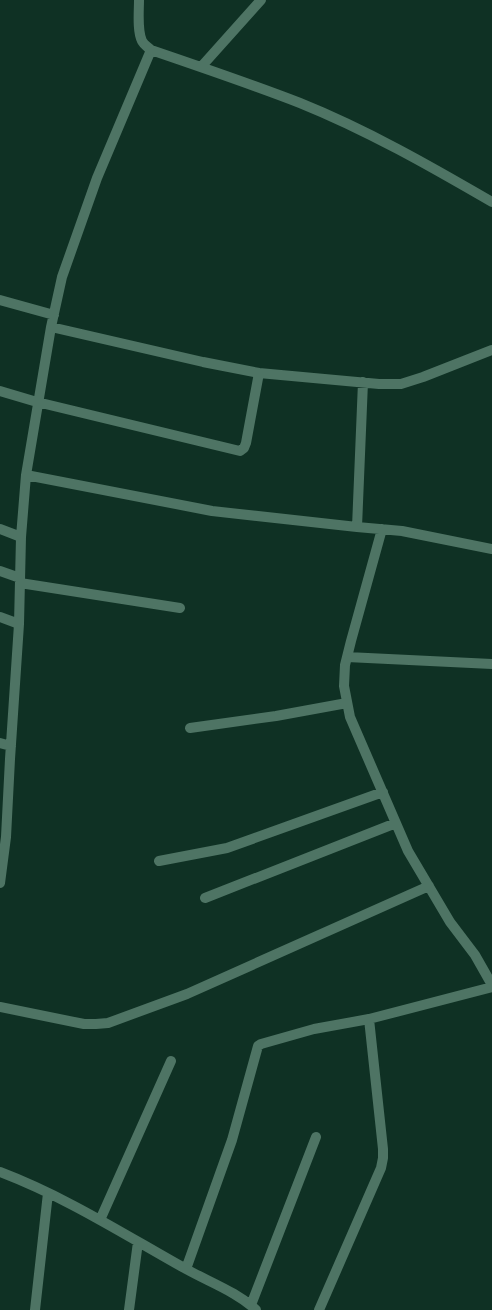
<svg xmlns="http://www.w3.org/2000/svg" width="492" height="1310" font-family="'IBM Plex Serif',serif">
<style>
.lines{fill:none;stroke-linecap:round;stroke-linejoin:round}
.minor{stroke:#4e7464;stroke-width:10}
</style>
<rect width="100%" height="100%" fill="#0f3124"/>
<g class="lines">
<!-- minor -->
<path class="minor" d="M139,0C139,11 137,31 142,41C144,45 148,47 151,50C201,67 251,84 300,103C367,130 430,166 492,202
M201,67L261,0
M0,300L54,315
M51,327L203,362L259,373L379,384H401L423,377L492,350
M0,391L37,402L240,451L244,448L246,443L259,373
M26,475L212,511L357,527L402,531L492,549
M357,527L363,382
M0,529L21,537
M382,529L351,641L345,665L344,686L350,717L408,851L450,922L475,955L492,985
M0,571L20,578
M20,583L180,608
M0,617L19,624
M347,657L492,664
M190,728L276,716L347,703
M0,743L11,746
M159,861L227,848L383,792
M0,883L6,837L10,759L19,624L21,537L26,475L51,327L62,277L97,178L151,50
M205,898L396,823
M0,1007L84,1024H96L108,1023L187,994L429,886
M0,1172C66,1197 125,1235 186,1269C209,1282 237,1292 256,1310
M100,1220L171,1061
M186,1269L232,1140L258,1046L261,1044L314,1029L369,1019L492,987
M251,1305L316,1137
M35,1310L48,1193
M129,1310L138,1242
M319,1310L381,1168L383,1158V1149L369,1019"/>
</g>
</svg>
